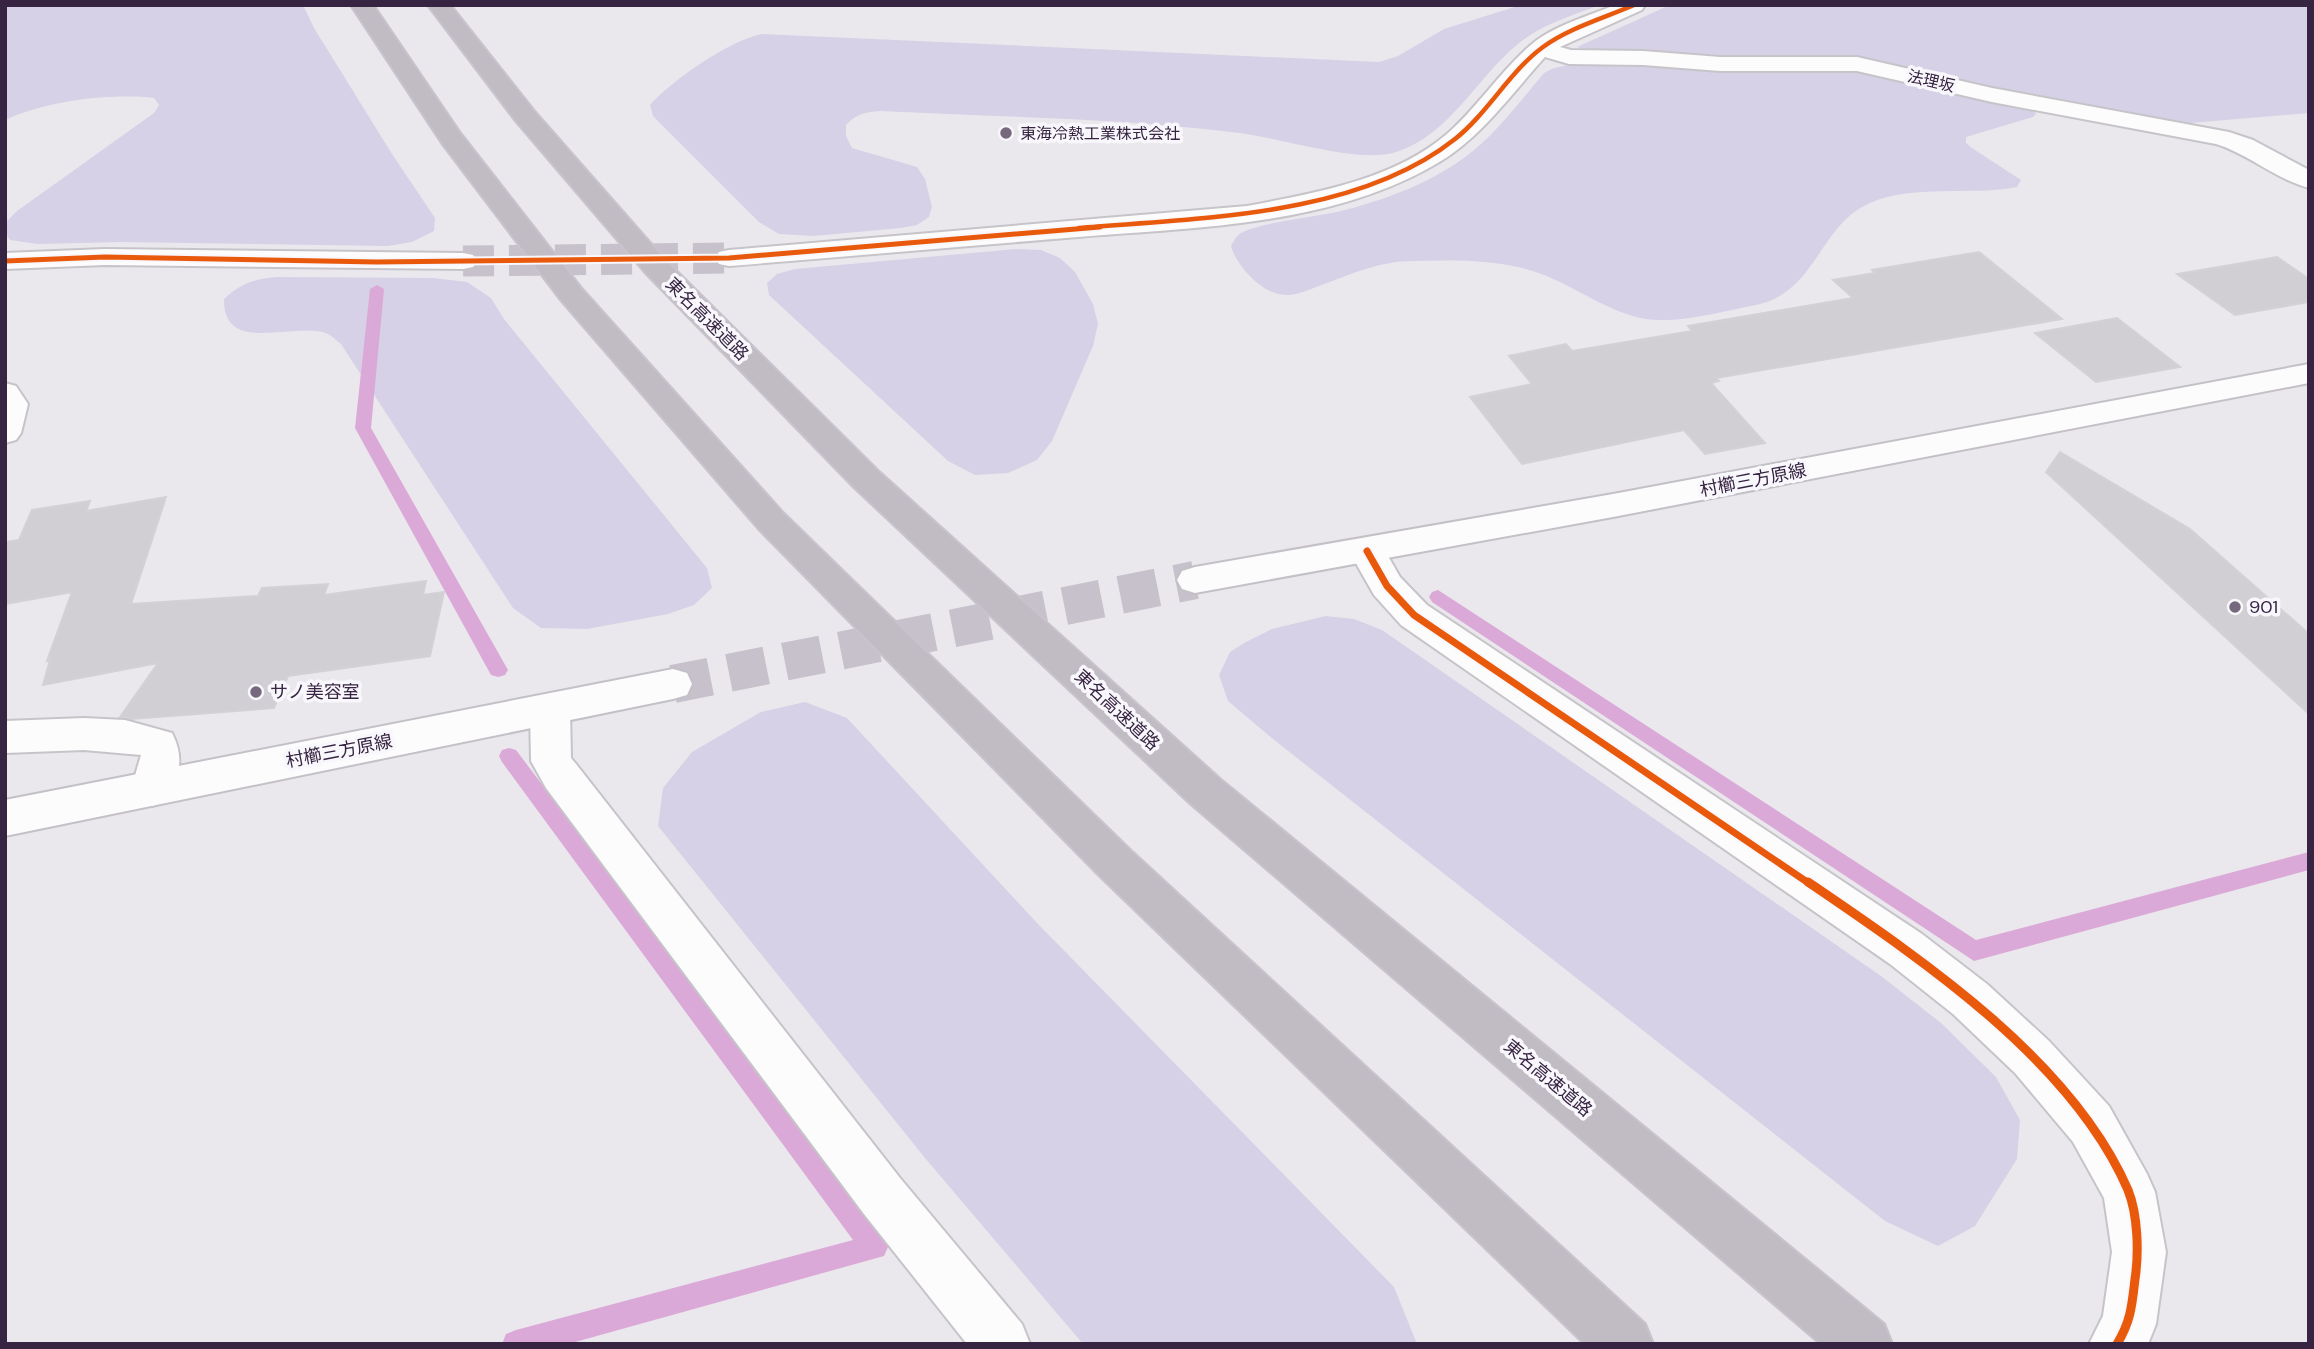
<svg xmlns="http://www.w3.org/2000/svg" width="2314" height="1349" font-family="'DM Sans','Noto Sans JP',sans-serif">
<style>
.green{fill:#d6d1e6}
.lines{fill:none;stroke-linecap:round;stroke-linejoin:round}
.stream{fill:#dba9d8;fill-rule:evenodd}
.building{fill:#d2cfd4;stroke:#d3d1d6;stroke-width:2}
.street-tunnel{stroke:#c6c1cb;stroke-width:31;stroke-dasharray:31 15;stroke-linecap:butt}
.secondary-tunnel{stroke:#c6c1cb;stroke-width:38;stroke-dasharray:38 19;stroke-linecap:butt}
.street-casing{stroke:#c6c4c9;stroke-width:4}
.secondary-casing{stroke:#c4c0c7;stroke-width:4}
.highway-casing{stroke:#c8c3cc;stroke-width:4}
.street{fill:#fcfcfc;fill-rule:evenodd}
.secondary{fill:#fcfcfc;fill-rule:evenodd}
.highway{fill:#c1bcc4;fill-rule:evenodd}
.cycleway-far3-casing{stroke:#f8f7fb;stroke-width:7}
.cycleway-far2-casing{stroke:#f8f7fb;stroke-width:9}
.cycleway-far1-casing{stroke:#f8f7fb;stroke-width:11}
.cycleway-casing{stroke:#f8f7fb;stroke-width:13}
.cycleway-far3{stroke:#e8590c;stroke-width:4.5}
.cycleway-far2{stroke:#e8590c;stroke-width:5}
.cycleway-far1{stroke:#e8590c;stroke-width:7}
.cycleway{stroke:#e8590c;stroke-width:9}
.poi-dot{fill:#76697e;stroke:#f8f7fb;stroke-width:2.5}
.labels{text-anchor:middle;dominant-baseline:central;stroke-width:7;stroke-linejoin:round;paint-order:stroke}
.far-street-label{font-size:16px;fill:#372442;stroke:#f8f7fb}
.far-poi-label{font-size:16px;fill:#372442;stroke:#f8f7fb;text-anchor:start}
.street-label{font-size:18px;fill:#372442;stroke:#f8f7fb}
.poi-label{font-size:18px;fill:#372442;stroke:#f8f7fb;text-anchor:start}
</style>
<rect width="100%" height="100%" fill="#eae8ed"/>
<!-- green -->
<path class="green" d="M5,5H303L314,28L392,154L435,218L434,231L412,242L388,246L120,242L38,244L10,240L5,233V223L17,211L154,113L159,105L154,98C108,93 47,101 5,120Z
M1521,5H1599C1572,16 1540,25 1518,44C1477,77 1449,136 1396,152C1359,164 1281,138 1239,133C1121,118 999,117 880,111C866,112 856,114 846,125V136L852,148L917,167L925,179L932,207L929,217L917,225L901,228L813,236L779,234L759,222L653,116L650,105C671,81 730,40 762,34L1379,62L1398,56L1444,29Z
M1670,5H2309V113L2190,123L1993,90L1841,57L1735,58L1589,52L1577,47Z
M1583,62L1856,69L2025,107L2034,110L2036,114L2033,117L1966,137V143L1972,148L2021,180L2017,187C1973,196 1911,184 1870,203C1818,226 1817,292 1756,305C1725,311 1677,324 1646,319C1610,313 1577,288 1544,275C1504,259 1456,260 1413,261C1382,261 1356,272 1327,283C1315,287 1300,295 1286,295C1269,294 1257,284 1246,272C1239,263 1234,257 1231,246C1234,241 1236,236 1241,233C1260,222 1319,217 1345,210C1392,198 1443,178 1480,145C1503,124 1523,98 1544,73L1554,68Z
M1016,249L1041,250L1060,258L1075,272L1093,304L1098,324L1093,346L1052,441L1037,460L1008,473L975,475L948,461L769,295L767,283L777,274L795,269Z
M276,277L433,278L467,282L491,298L504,319L707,568L712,588L694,605L668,614L587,629L541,628L513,608L341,344C337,341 332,336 328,334C297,320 223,357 224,299C240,284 254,279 276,277Z
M1326,616L1354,619L1382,630L1881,976L1941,1023L1996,1077L2020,1120L2017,1159L1975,1226L1938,1246L1885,1221L1273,739L1228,701L1219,675L1230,652L1246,642L1272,629Z
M805,702L847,718L1037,923L1394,1287L1417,1344H1083L925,1158L658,826L663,788L692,752L761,712Z"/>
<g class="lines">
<!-- stream -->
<path class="stream" d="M377,285L384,289L371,428L508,670L505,675L498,677L491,675L355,428L370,289Z
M1438,590L1976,940L2309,852V870L1974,961L1432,602L1429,597L1432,592Z
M509,748L516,750L884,1238L888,1247L884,1256L568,1344H502L506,1334L516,1330L853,1240L502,762L499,756L502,750Z"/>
</g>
<!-- building -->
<path class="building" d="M1979,252L2062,319L1716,378L1719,381L1711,383L1765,443L1705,454L1684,430L1522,464L1470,397L1532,384L1509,356L1566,344L1572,351L1692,331L1688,326L1853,298L1833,280L1875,273L1872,270Z
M2277,257L2309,279V302L2235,315L2177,274Z
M2117,318L2180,367L2096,382L2035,333Z
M2060,452L2190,529L2309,634V714L2046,472Z
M166,497L131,604L258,596L262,588L328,584L324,595L426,581L423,595L444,592L430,656L288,676L274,708L131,719L120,717L158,663L43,685L50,660L47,661L72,592L5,604V542L19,540L32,510L90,501L86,511Z"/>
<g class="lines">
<!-- street-tunnel -->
<path class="street-tunnel" d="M463,261L729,258"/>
<!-- secondary-tunnel -->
<path class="secondary-tunnel" d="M673,684L1195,580"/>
<defs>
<path id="street" d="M1615,5H1645L1642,10L1560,47L1571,50L1643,51L1720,57H1857L1992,88L2229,132L2253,140L2309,170V188C2275,179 2249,154 2216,144L1992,102L1857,71H1720L1643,65L1569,64L1545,57C1513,92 1482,136 1441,161C1331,228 1190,227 1066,238C954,247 841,257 729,266L719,264L715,258L719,252L729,250L1247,206C1315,193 1393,180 1447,134C1478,107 1501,70 1532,44C1555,25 1589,16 1615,5Z
M105,249L463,253L473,255L477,261L473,267L463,269L105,265L5,269V253Z
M5,383L16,386L28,404L21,433L16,440L5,443Z
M1367,539L1380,542L1400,577L1427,605L1922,934L1987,984L2049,1041L2109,1106L2147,1174L2155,1192L2166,1252L2156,1324L2148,1344H2089L2103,1316L2112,1252L2104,1198L2073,1142L2015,1073L1953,1014L1890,964L1401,625L1374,595L1349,551L1354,542Z
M550,694L564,698L570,709L571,758L576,764L900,1178L1022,1324L1030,1344H967L864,1214L546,788L531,761L530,709L536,698Z
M84,718L125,720L172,733C185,758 179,777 167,801L152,806L137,801L131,789L141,755L84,750L5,753V721Z"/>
<path id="secondary" d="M2309,364V383L1613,517L1195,593L1182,589L1177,580L1182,571L1195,567L1613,494Z
M673,669L687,673L692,684L687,695L673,699L5,836V800Z"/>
<path id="highway" d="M351,5H373L460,133L581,288L783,513L1130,850L1645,1324L1653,1344H1585L1100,876L759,529L561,300L442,143Z
M428,5H450L534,111L665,260L878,471L1221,780L1884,1324L1892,1344H1821L1191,804L854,487L645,272L516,121Z"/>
</defs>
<!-- street casing -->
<use href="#street" class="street-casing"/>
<!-- secondary casing -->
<use href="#secondary" class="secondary-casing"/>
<!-- highway casing -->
<use href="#highway" class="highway-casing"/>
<!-- street -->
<use href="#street" class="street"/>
<!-- secondary -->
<use href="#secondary" class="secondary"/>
<!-- highway -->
<use href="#highway" class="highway"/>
<defs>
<path id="cycleway-far3" d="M1079,228C1199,218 1357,217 1455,139C1486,115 1511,70 1543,47C1569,28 1604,18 1634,5"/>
<path id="cycleway-far2" d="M5,261L105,257L377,262L729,258L1100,227"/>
<path id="cycleway-far1" d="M1367,551L1387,586L1414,615L1810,884"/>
<path id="cycleway" d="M1808,882C1921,959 2072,1060 2128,1190C2138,1215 2139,1253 2135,1279C2132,1305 2131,1321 2117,1344"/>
</defs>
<!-- cycleway-far3 casing -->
<use href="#cycleway-far3" class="cycleway-far3-casing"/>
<!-- cycleway-far2 casing -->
<use href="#cycleway-far2" class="cycleway-far2-casing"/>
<!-- cycleway-far1 casing -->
<use href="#cycleway-far1" class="cycleway-far1-casing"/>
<!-- cycleway casing -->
<use href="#cycleway" class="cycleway-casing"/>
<!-- cycleway-far3 -->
<use href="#cycleway-far3" class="cycleway-far3"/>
<!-- cycleway-far2 -->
<use href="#cycleway-far2" class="cycleway-far2"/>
<!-- cycleway-far1 -->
<use href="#cycleway-far1" class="cycleway-far1"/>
<!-- cycleway -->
<use href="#cycleway" class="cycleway"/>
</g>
<!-- markers -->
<g class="poi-dot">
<circle cx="1006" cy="133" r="7"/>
<circle cx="2235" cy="607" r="7"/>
<circle cx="256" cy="692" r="7"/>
</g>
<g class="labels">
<!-- far-street labels -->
<g class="far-street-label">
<text transform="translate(1931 81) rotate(13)">法理坂</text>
</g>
<!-- far-poi labels -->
<g class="far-poi-label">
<text x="1020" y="133">東海冷熱工業株式会社</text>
</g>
<!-- street labels -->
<g class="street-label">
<text transform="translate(707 319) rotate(45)">東名高速道路</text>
<text transform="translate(1753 480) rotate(-11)">村櫛三方原線</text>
<text transform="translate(1117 710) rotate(43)">東名高速道路</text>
<text transform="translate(339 751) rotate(-11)">村櫛三方原線</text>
<text transform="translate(1548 1078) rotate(40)">東名高速道路</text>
</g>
<!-- poi labels -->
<g class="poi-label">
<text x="2249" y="607">901</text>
<text x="270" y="692">サノ美容室</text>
</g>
</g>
<!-- border -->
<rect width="2314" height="1349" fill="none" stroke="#372442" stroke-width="14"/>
</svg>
